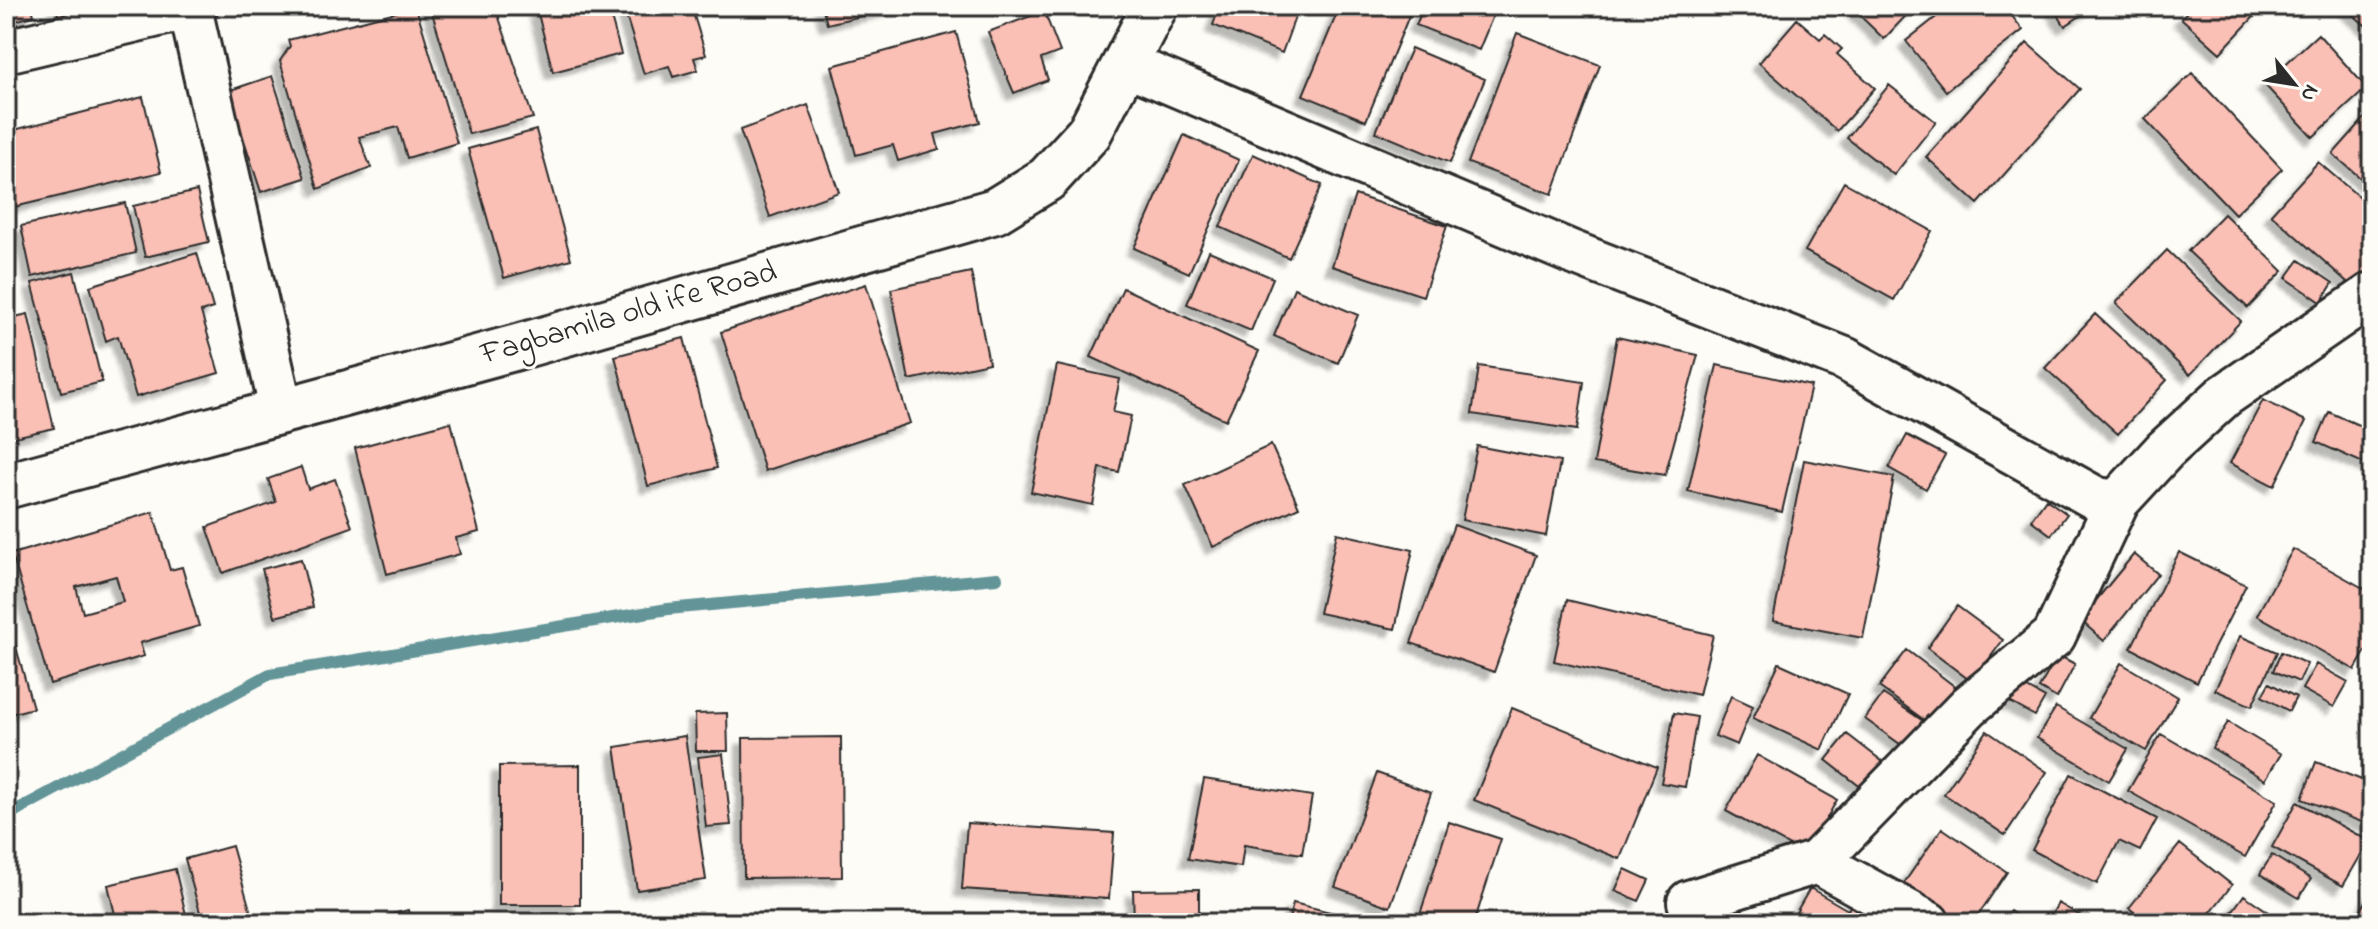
<svg xmlns="http://www.w3.org/2000/svg" width="2378" height="929" font-family="'Indie Flower',sans-serif">
<style>
.lines{fill:none;stroke-linecap:round;stroke-linejoin:round}
.stream{stroke:#639498;stroke-width:12}
.building{fill:#fabfb5;stroke:#2b2b2b;stroke-width:2;fill-rule:evenodd;filter:url(#shadow)}
.minor-casing{stroke:#2b2b2b;stroke-width:48}
.tertiary-casing{stroke:#2b2b2b;stroke-width:50}
.minor{stroke:#fdfcf7;stroke-width:42}
.tertiary{stroke:#fdfcf7;stroke-width:44}
.labels{text-anchor:middle;dominant-baseline:central;stroke-width:6;stroke-linejoin:round;paint-order:stroke}
.street-label{font-size:32px;fill:#2b2b2b;stroke:#fdfcf7}
</style>
<defs>
<filter id="shadow"><feDropShadow dx="-7" dy="7" stdDeviation="2" flood-color="#0004"/></filter>
</defs>
<rect width="100%" height="100%" fill="#fdfcf7"/>
<filter id="ink" filterUnits="userSpaceOnUse"><feTurbulence type="fractalNoise" baseFrequency=".0125" numOctaves="2"/><feDisplacementMap in="SourceGraphic" scale="16" xChannelSelector="R" yChannelSelector="G"/><feConvolveMatrix kernelMatrix="1 2 1 2 8 2 1 2 1" color-interpolation-filters="sRGB"/></filter>
<g filter="url(#ink)">
<g class="lines">
<!-- stream -->
<path class="stream" d="M6,816L270,674L668,609L997,578"/>
</g>
<!-- building -->
<path class="building" d="M6,6H32L34,16L6,23Z
M55,6H119L62,26Z
M430,6H495L533,118L469,134Z
M536,6H608L621,54L553,72Z
M623,6H691L706,55L694,58L698,70L673,77L669,66L644,74Z
M822,6H900V7L827,24Z
M1220,6H1299L1282,53L1213,25Z
M1340,6H1413L1366,121L1303,95Z
M1424,6H1497L1479,50L1416,25Z
M1850,6H1915L1884,39Z
M1950,6H2004L2023,30L1946,91L1906,41Z
M2052,6H2095L2065,26Z
M2193,6H2264L2220,53L2181,18Z
M2343,6H2372V31Z
M416,7L457,143L407,158L398,127L359,137L371,168L318,189L280,61L290,46L288,40Z
M1044,11L1060,52L1041,59L1048,80L1014,93L988,32Z
M1797,19L1820,39L1825,34L1842,49L1837,54L1875,88L1837,131L1759,63Z
M956,32L980,122L935,134L939,149L898,161L893,145L856,155L832,66Z
M1517,33L1600,65L1552,194L1468,163Z
M2318,34L2367,88L2313,137L2264,84Z
M2027,43L2080,89L1978,204L1926,157Z
M1411,48L1485,79L1450,163L1376,132Z
M2192,73L2282,169L2235,214L2145,119Z
M272,76L305,178L261,192L228,91Z
M1889,85L1936,122L1894,175L1847,138Z
M143,97L161,172L10,208L6,192V132Z
M808,105L839,192L770,217L740,130Z
M2372,110V188L2333,154Z
M536,130L571,259L504,278L468,149Z
M1184,135L1239,160L1189,273L1134,248Z
M1253,154L1322,185L1289,258L1220,227Z
M2318,162L2372,208V265L2355,289L2271,214Z
M1844,182L1932,231L1894,300L1805,251Z
M197,191L209,242L145,257L133,206Z
M1355,195L1447,226L1423,296L1332,266Z
M125,203L136,253L32,277L21,226Z
M2224,214L2283,271L2248,308L2188,251Z
M2167,250L2241,321L2190,375L2116,303Z
M1209,251L1273,278L1251,331L1187,304Z
M197,253L213,308L201,312L219,373L136,397L118,336L106,341L90,286Z
M2299,260L2333,283L2321,302L2286,278Z
M74,272L102,382L61,392L32,283Z
M971,272L989,363L909,380L891,289Z
M866,284L910,423L765,471L721,332Z
M1123,288L1259,351L1226,420L1091,357Z
M1294,288L1358,315L1338,363L1274,336Z
M28,314L54,428L6,439V319Z
M2095,314L2167,380L2118,434L2045,368Z
M1617,337L1698,355L1665,475L1594,463Z
M684,338L717,468L648,486L615,356Z
M1057,365L1120,379L1113,412L1131,416L1119,472L1100,468L1093,505L1031,492Z
M1717,365L1811,386L1782,512L1688,491Z
M1479,366L1584,382L1577,430L1472,414Z
M2263,400L2306,421L2274,486L2230,463Z
M2329,412L2372,431V467L2316,442Z
M451,422L479,532L456,538L460,554L387,574L355,448Z
M1907,435L1945,455L1926,489L1889,468Z
M1271,445L1299,507L1213,547L1185,485Z
M1477,446L1560,462L1546,536L1462,520Z
M1804,460L1894,477L1863,638L1773,621Z
M301,467L308,489L335,479L352,527L223,573L207,527L276,502L268,479Z
M2046,499L2067,514L2051,535L2031,520Z
M153,512L170,570L182,567L199,626L140,643L144,656L50,684L12,554ZM116,576L123,602L83,613L76,587Z
M1454,525L1536,555L1494,672L1411,643Z
M1337,533L1413,550L1395,629L1319,613Z
M2293,549L2372,593V640L2355,670L2257,615Z
M2179,552L2246,585L2197,682L2131,648Z
M2134,554L2158,574L2104,641L2080,620Z
M301,559L313,607L275,617L262,569Z
M1567,600L1713,635L1699,695L1554,661Z
M1957,606L2003,640L1972,682L1927,648Z
M6,611L33,708L6,715Z
M2240,636L2277,652L2252,706L2215,690Z
M1907,650L1962,692L1935,728L1879,687Z
M2281,652L2307,664L2299,682L2273,671Z
M2058,655L2075,664L2057,698L2039,688Z
M1779,663L1848,694L1822,750L1753,718Z
M2121,663L2178,697L2146,751L2089,718Z
M2316,664L2348,682L2334,707L2302,689Z
M2018,683L2045,698L2035,716L2008,701Z
M2269,683L2296,697L2289,711L2262,696Z
M1883,694L1932,727L1914,754L1865,719Z
M1731,696L1753,706L1737,745L1715,736Z
M2056,707L2128,749L2109,781L2037,738Z
M1512,708L1657,767L1620,859L1474,800Z
M727,713L728,751H696L695,714Z
M1674,713L1697,717L1685,787L1661,783Z
M2228,722L2281,754L2265,780L2212,748Z
M1987,731L2047,772L2005,835L1944,794Z
M1847,734L1887,765L1867,792L1826,760Z
M2161,734L2277,801L2245,857L2128,791Z
M685,736L706,880L637,890L615,747Z
M841,737L842,877L744,878L743,738Z
M723,754L731,825L706,827L698,757Z
M1757,755L1837,800L1806,855L1726,811Z
M2316,762L2372,784V826L2302,799Z
M580,765V905H499V766Z
M1377,773L1431,793L1390,907L1335,887Z
M2071,774L2157,819L2140,851L2119,841L2097,884L2032,850Z
M1204,779L1312,796L1302,854L1244,845L1241,867L1188,859Z
M2297,802L2369,841L2343,886L2272,847Z
M1449,822L1501,839L1474,923H1423L1418,921Z
M967,823L1114,833L1109,899L962,889Z
M1942,828L2007,872L1973,923H1956L1902,886Z
M2180,844L2232,885L2202,923H2148L2129,908Z
M232,846L251,913L217,923H203L185,859Z
M2272,855L2311,879L2299,898L2260,874Z
M175,869L188,923H117L108,885Z
M1625,869L1649,880L1639,901L1615,891Z
M1810,888L1848,910L1858,893L1880,906L1869,923H1790Z
M1199,889V923H1134L1133,890Z
M2372,891V923H2363L2356,919Z
M2244,895L2285,923H2224Z
M1293,903L1355,918L1354,923H1288Z
M2058,903L2093,923H2047Z
M408,910L411,923H359Z
M2010,911L2022,919L2019,923H2001Z"/>
<g class="lines">
<defs>
<path id="minor" d="M190,8L281,409
M6,51L196,6
M1126,64L1571,252L1845,359L2097,499L2117,502
M1817,862L1928,923
M1689,902L1817,862L1969,706L2054,636L2117,502L2165,450L2224,396L2372,294"/>
<path id="tertiary" d="M6,486L521,346L995,211L1047,179L1089,133L1155,6"/>
</defs>
<!-- minor casing -->
<use href="#minor" class="minor-casing"/>
<!-- tertiary casing -->
<use href="#tertiary" class="tertiary-casing"/>
<!-- minor -->
<use href="#minor" class="minor"/>
<!-- tertiary -->
<use href="#tertiary" class="tertiary"/>
</g>
</g>
<g class="labels">
<!-- street labels -->
<g class="street-label">
<text transform="translate(629 314) rotate(-16)">Fagbamila old ife Road</text>
</g>
</g>
<!-- margin -->
<rect width="2378" height="929" fill="none" stroke="#fdfcf7" stroke-width="32"/>
<rect x="16" y="16" width="2346" height="897" fill="none" stroke="#2b2b2b" stroke-width="3" filter="url(#ink)"/>
<!-- north arrow -->
<g transform="translate(2294 84) rotate(120)" stroke="#fdfcf7" stroke-width="6" paint-order="stroke">
<path d="M0-6L14 30L0 20L-14 30Z" fill="#2b2b2b"/>
<text y="-12" font-size="22" font-weight="bold" text-anchor="middle" fill="#2b2b2b">N</text>
</g>
</svg>
